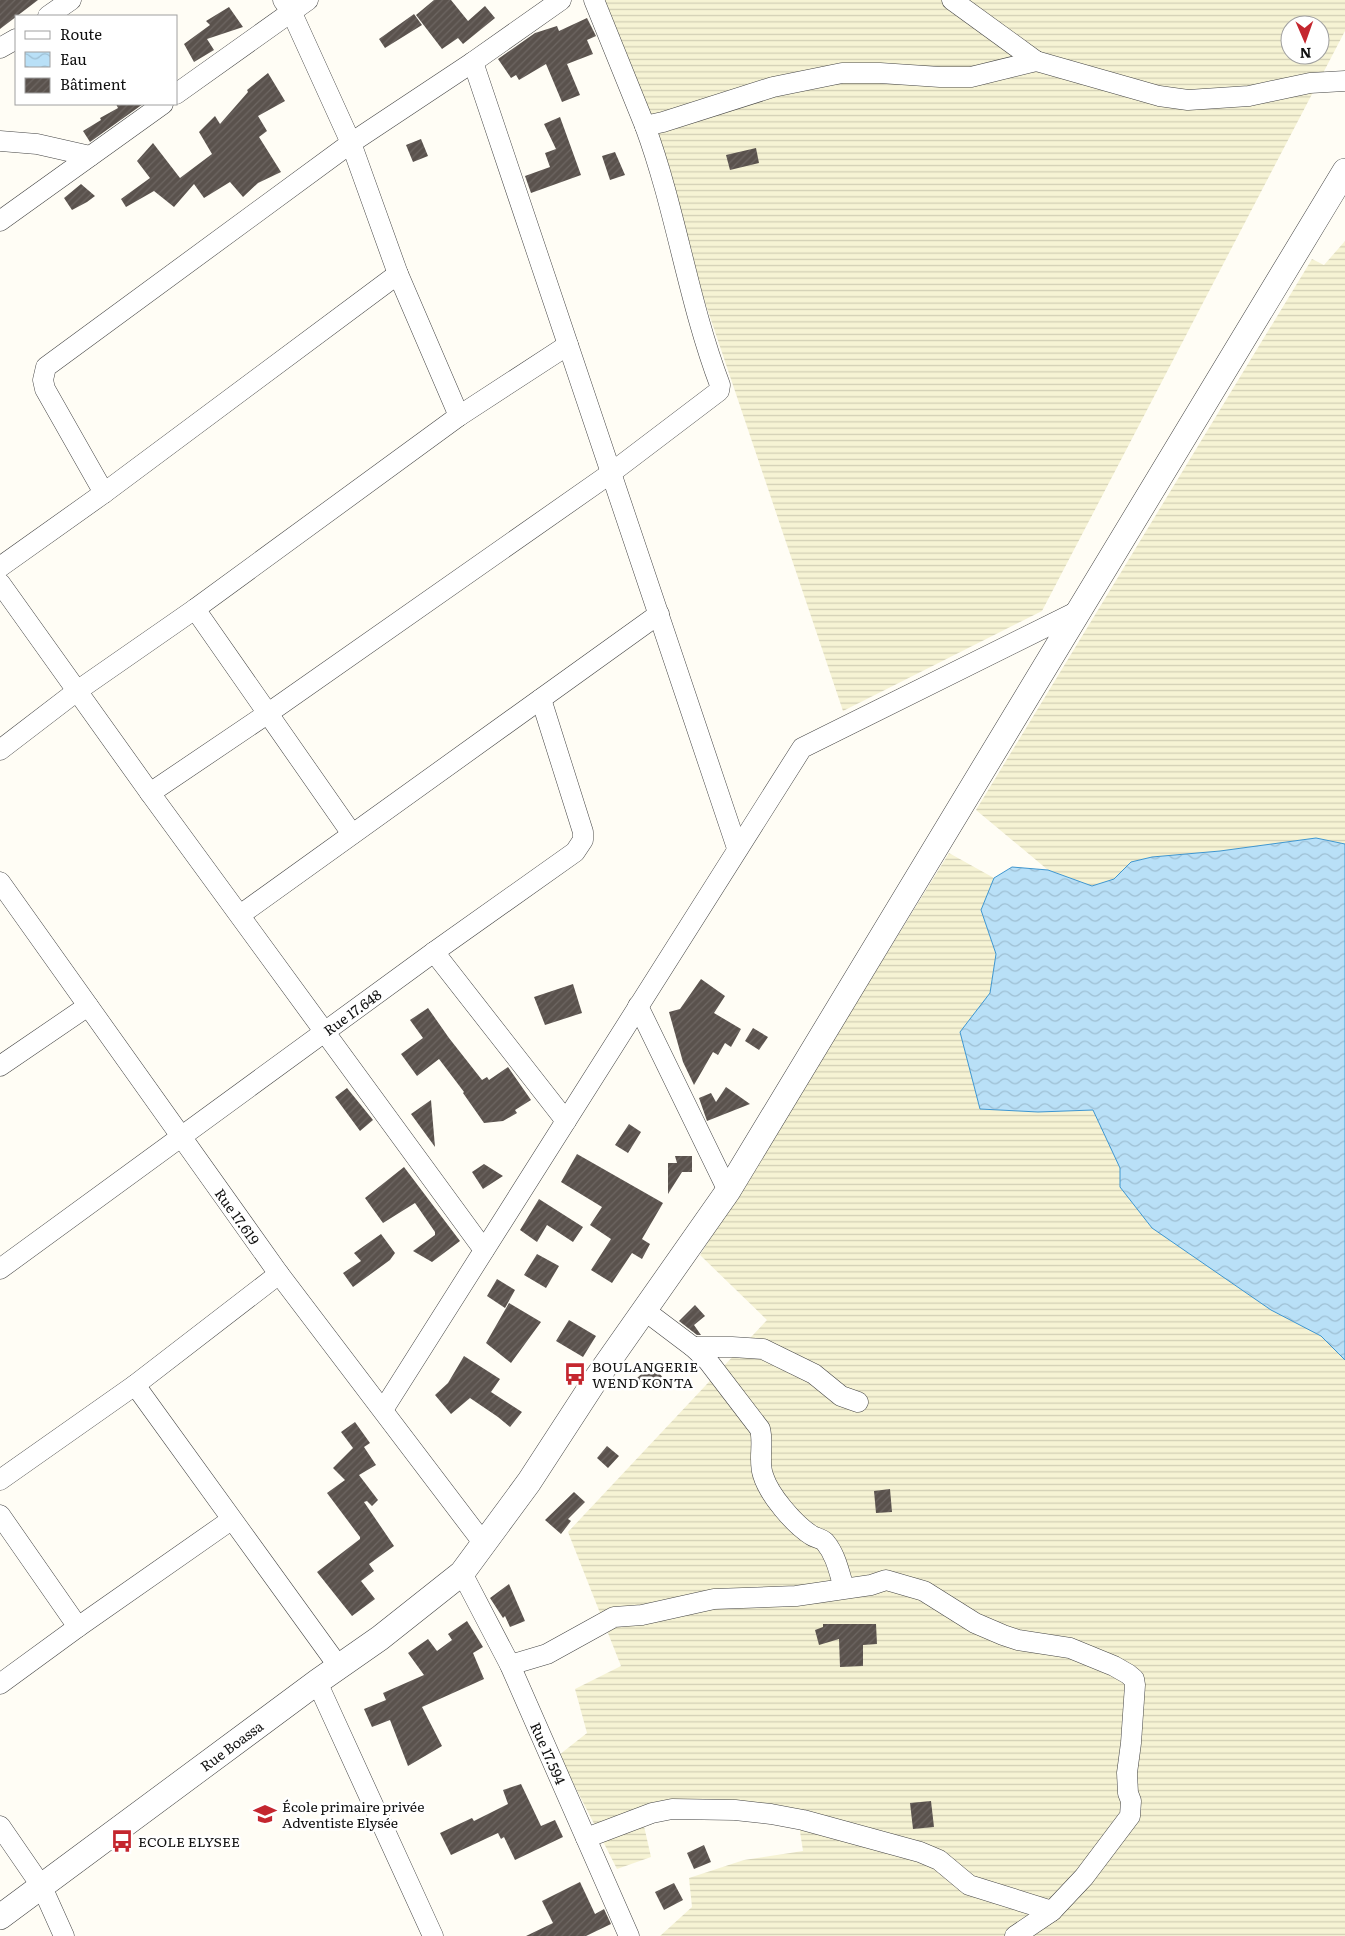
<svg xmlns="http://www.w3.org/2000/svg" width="1345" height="1936" font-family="Literata,serif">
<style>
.farmland{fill:url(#farmland-rules);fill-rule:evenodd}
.water{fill:url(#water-waves);stroke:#3f96cf}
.building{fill:url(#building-hatch)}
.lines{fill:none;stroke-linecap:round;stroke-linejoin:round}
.minor-casing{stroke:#444;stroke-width:21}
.tertiary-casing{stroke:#444;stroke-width:26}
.minor{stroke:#fff;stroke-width:20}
.tertiary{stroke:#fff;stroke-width:25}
.labels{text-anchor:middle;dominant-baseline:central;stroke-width:5;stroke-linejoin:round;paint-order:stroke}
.street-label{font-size:14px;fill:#111;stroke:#fff}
.poi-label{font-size:14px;fill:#111;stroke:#fff;text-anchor:start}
</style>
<defs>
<pattern id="farmland-rules" width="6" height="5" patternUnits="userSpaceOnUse" patternTransform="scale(1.25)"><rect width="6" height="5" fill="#f6f3d4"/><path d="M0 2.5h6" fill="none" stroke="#d2cfb5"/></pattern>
<pattern id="water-waves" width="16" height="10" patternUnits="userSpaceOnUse" patternTransform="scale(1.25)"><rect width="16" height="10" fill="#b9e0f7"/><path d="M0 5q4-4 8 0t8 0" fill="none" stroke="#9ebfd3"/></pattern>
<pattern id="building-hatch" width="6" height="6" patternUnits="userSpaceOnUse" patternTransform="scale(1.25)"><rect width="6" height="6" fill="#5a524d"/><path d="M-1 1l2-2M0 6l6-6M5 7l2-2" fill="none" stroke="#6d6662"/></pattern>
</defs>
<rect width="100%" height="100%" fill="#fffdf5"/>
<!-- farmland -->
<path class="farmland" d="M603,0H1345V31L1042,611L843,711ZM1290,25H1320V55H1290Z
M1345,241V844L1316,838L1220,851L1152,857L1131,862L1114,879L1092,886L1048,870L976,810L1312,259L1324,265Z
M949,853L994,878L981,910L996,954L990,994L960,1032L980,1109L1038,1112L1094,1110L1120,1168V1187L1271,1310L1321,1336L1345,1360V1936H660L692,1907L689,1878L744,1860L803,1851L799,1825L694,1810L644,1826L651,1857L617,1869L559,1755L587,1733L575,1689L621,1666L568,1532L767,1320L700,1255Z"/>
<!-- water -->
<path class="water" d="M1316,838L1345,844V1360L1321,1336L1271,1310L1152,1228L1120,1187V1168L1093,1110L1038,1112L980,1109L960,1032L990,993L996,954L981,910L994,878L1012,867L1048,870L1092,886L1114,879L1131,862L1152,857L1220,851Z"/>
<!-- building -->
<path class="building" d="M0,0H38L0,29Z
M434,0H451L468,21L485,6L495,18L463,44L458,38L442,49L416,15Z
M229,7L243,27L207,39L214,50L194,62L184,44L210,25L206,21Z
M414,14L422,25L385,48L379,39Z
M587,18L596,36L587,40L593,54L567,64L580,95L562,102L546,64L519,80L516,75L511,78L498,59L535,33L557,26L559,31Z
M268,73L285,101L258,116L267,131L259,137L281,172L258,183L243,197L230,182L204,198L194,184L174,207L154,191L126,207L121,199L150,178L137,161L153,143L180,178L212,154L199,132L215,116L220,124L248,92L247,90Z
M116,104H143L90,142L83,131L101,120L100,118L118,108Z
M560,117L581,175L531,193L525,176L550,167L545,153L556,149L544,124Z
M421,139L428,156L413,162L406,145Z
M756,148L759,163L730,170L726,155Z
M615,152L625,175L610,180L602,156Z
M81,184L95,196L87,202L72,210L64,198Z
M701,979L725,996L714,1013L741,1029L731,1047L725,1043L718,1055L713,1052L694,1085L683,1062L669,1012L680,1009Z
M573,984L582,1013L545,1025L534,997Z
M428,1008L449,1038L482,1080L487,1077L489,1080L508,1067L531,1100L515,1110L517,1113L503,1121L484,1123L463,1093L464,1092L439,1059L417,1076L401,1054L423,1038L410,1020Z
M753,1028L768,1037L759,1050L745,1041Z
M726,1087L750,1104L707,1121L699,1098L711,1093L716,1102Z
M347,1088L373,1120L360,1131L335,1097Z
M431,1100L435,1147L411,1114Z
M629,1124L641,1132L628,1153L615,1145Z
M577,1154L663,1203L642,1239L650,1244L642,1259L632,1253L612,1283L591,1270L611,1239L590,1225L602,1207L561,1182Z
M675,1156H692V1172H682L668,1194V1163H677Z
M484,1164L503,1176L483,1189L472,1172Z
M404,1167L460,1241L432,1262L413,1251L435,1235V1232L415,1203L383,1223L365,1198Z
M539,1199L583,1227L573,1242L547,1225L537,1242L520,1230Z
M381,1234L395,1253L390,1260L353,1287L343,1273L361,1261L354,1253Z
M537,1254L559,1266L546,1288L524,1275Z
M497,1279L515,1290L505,1308L487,1296Z
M509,1303L541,1322L511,1363L486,1343Z
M695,1305L705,1316L694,1325L701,1335H697L679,1321Z
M569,1320L596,1336L583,1357L556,1341Z
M464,1356L500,1379L491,1392L522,1412L510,1427L498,1417L470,1398L451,1414L435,1395L448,1383Z
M652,1365L665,1380L654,1390H649L637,1378Z
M355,1422L370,1443L364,1447L376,1465L359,1475L378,1500L372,1506L367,1501L364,1502L394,1546L369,1564L374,1571L361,1581L375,1599L352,1616L317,1572L360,1539V1537L327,1493L345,1480L333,1468L353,1448L341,1432Z
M607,1446L619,1456L608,1468L597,1458Z
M890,1489L892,1512L876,1513L874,1491Z
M574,1492L585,1502L568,1519L571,1521L561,1534L545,1520Z
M509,1584L525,1621L510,1627L505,1616L503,1618L490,1598Z
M467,1621L483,1647L473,1653L484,1679L422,1707L442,1746L408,1766L390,1720L372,1727L364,1709L386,1700L383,1693L424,1675L408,1653L428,1639L437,1651L452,1640L448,1634Z
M823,1624H876L877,1644L863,1645V1666L840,1667L839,1639L819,1645L815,1630L823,1627Z
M521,1784L541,1826L555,1820L563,1837L515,1860L504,1837L501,1839L498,1833L451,1855L440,1833L472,1818L474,1821L508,1804L503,1790Z
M931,1801L934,1827L913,1829L910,1803Z
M704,1845L711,1862L694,1869L687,1853Z
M580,1882L595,1914L604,1909L611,1924L586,1936H526L553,1923L542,1901Z
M674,1883L683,1900L664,1910L655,1892Z"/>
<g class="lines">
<defs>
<g id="minor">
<path d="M283,0L291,11L351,143L398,274L459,416"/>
<path d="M594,0L645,126L663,122L773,87L842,73H880L940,77H971L1036,61L1159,96L1188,100L1249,96L1310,83L1345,81"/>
<path d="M952,0L1036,61"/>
<path d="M48,16L71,0"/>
<path d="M0,48L16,39"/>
<path d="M473,62L737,848"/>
<path d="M176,94L308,0"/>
<path d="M0,141L37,144L90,156"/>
<path d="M0,221L163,104"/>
<path d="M104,493L45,389L43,380L46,367L351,143L473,62L561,0"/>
<path d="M0,567L104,493L398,274"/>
<path d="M0,583L150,793L484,1250"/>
<path d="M195,609L352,834"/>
<path d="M0,750L77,691L195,609L459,416L568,345"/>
<path d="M150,793L267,714L611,473L719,391L720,385C688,301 676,210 645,126"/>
<path id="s1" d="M0,882L279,1274L484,1544"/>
<path d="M240,915L659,614"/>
<path d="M434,952L566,1121"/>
<path d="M638,1006L728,1191"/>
<path d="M0,1066L88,1006"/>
<path id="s2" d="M0,1269L434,952L575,852L583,840V832L541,699"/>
<path d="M644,1310L693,1347L708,1361L760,1429C764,1444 758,1461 763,1475C769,1495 794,1524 811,1535C815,1538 821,1538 825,1542C836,1555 839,1572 844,1588"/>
<path d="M693,1347H732L763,1349L814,1374L841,1396L858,1402"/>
<path d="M135,1385L339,1667"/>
<path d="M383,1410L802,748L1078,611"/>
<path d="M0,1480L135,1385L279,1274"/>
<path d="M0,1515L78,1627"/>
<path id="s3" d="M462,1573L510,1665L629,1936"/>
<path d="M510,1665L547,1654L614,1617L642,1615L714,1599L796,1596L871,1585L886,1580L924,1591L975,1623L1003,1635L1018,1640L1070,1648L1114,1666L1128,1674L1134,1679L1135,1685L1131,1743L1127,1773L1128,1793L1131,1801L1130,1816L1084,1877L1052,1911L1015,1936"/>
<path d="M317,1682L433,1936"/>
<path d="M0,1684L78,1627L231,1520"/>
<path d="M0,1826L42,1887L64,1936"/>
<path d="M586,1838L652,1813L672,1809L735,1810L771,1814L803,1820L920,1852L939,1860L969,1885L1052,1911"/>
</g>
<g id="tertiary">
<path id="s4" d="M0,1917L317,1682L380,1638L462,1573L529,1482L596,1379L728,1191L1345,171"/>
</g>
</defs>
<!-- minor casing -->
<use href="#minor" class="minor-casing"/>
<!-- tertiary casing -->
<use href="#tertiary" class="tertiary-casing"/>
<!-- minor -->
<use href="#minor" class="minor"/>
<!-- tertiary -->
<use href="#tertiary" class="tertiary"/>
</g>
<!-- icons -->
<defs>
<symbol id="bus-bare" viewBox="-9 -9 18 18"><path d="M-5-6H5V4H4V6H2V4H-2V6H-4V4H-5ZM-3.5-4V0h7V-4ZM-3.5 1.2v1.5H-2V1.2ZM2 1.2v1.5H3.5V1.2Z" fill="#c4262e" stroke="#fff" stroke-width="2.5" paint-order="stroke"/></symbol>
<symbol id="school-bare" viewBox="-9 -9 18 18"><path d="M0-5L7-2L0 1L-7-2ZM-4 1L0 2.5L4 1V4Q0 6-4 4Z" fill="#c4262e" stroke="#fff" stroke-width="2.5" paint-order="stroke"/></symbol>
</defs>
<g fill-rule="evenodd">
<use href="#bus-bare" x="559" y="1358" width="32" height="32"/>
<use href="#school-bare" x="249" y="1798" width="32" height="32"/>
<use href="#bus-bare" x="106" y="1825" width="32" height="32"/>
</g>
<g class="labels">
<!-- street labels -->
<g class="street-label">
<text stroke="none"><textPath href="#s2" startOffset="436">Rue 17.648</textPath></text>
<text stroke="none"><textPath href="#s1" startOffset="410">Rue 17.619</textPath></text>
<text stroke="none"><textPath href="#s4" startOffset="288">Rue Boassa</textPath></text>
<text stroke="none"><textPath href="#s3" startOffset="200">Rue 17.594</textPath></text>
</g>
<!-- poi labels -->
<g class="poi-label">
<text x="592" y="1366">BOULANGERIE<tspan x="592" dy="16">WEND KONTA</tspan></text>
<text x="282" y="1806">École primaire privée<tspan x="282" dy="16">Adventiste Elysée</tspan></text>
<text x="138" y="1841">ECOLE ELYSEE</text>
</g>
</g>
<!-- legend -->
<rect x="15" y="15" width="162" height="90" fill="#ffffff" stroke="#a0a0a0"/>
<rect x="25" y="31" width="25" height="8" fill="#ffffff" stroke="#a0a0a0"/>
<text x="60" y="40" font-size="15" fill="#111111">Route</text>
<rect x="25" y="52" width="25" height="15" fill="url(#water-waves)" stroke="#a0a0a0"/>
<text x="60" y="65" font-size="15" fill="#111111">Eau</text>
<rect x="25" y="78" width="25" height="15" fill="url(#building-hatch)" stroke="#a0a0a0"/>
<text x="60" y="90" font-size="15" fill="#111111">Bâtiment</text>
<!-- north arrow -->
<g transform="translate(1305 40) rotate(178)"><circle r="24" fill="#ffffff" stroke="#a0a0a0"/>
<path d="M0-4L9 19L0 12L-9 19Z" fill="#c4262e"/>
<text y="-8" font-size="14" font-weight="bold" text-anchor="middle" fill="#111111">N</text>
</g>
</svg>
